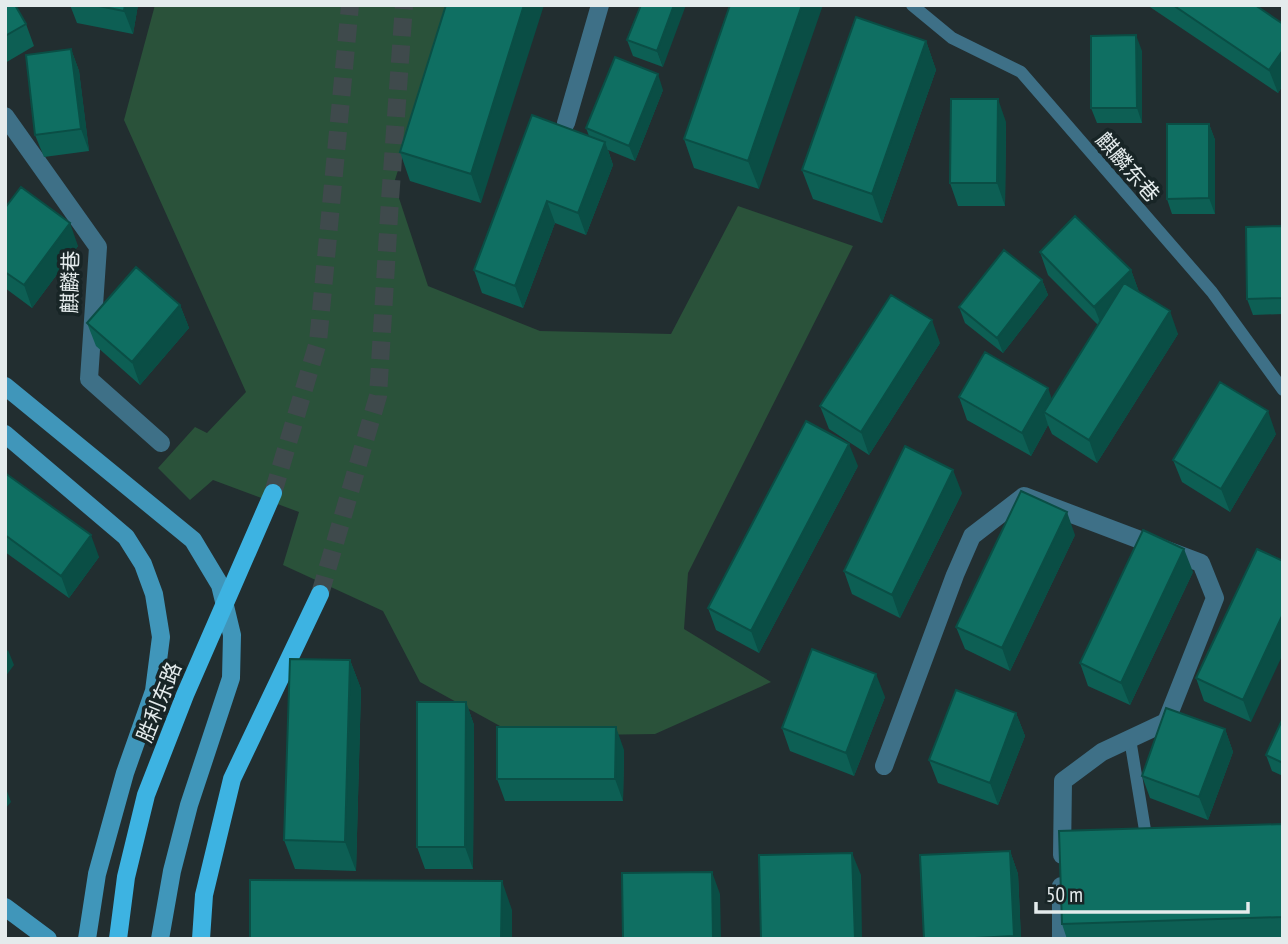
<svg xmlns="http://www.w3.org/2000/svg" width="1288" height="944" font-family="'PT Sans Narrow','Noto Sans SC',sans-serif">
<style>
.green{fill:#2a523a}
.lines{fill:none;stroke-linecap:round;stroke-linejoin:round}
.primary-tunnel{stroke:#3f4a4c;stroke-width:18;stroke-dasharray:18 9;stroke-linecap:butt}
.lane{stroke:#3e7087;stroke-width:12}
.street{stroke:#3e7087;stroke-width:18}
.secondary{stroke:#4096ba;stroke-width:18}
.primary{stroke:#3db3e2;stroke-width:18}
.primary-bridge{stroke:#3db3e2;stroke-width:18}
.wall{fill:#0d5f54}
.shaded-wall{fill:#0a4e45}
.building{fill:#0f6f62;stroke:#0a4e45;stroke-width:2}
.labels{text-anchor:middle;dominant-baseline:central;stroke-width:7;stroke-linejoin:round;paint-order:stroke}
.street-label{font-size:21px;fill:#e4ebec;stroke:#182526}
</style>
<rect width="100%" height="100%" fill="#222e30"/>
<!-- green -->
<path class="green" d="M155,5H450L394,183L428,286L540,331L671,334L738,206L853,246L688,573L684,629L771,682L655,734L518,736L420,682L383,611L283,565L299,512L213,480L190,500L158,468L195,427L207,433L246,392L124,120Z"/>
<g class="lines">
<!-- primary-tunnel -->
<path class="primary-tunnel" d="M273,493L318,342L350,5
M320,594L378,396L390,200L404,5"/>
<!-- lane -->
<path class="lane" d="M912,5L952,38L1021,72L1212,292L1283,390
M1130,739L1145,830L1153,839"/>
<!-- street -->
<path class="street" d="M5,116L98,247L89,379L161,443
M566,123L600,5
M884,766L955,575L972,536L1024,496L1201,563L1215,598L1166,722L1102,752L1063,781L1062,855
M1061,939V886"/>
<!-- secondary -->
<path class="secondary" d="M5,386L193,540L220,585L232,635L231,678L189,805L172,871L160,939
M5,434L126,537L143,564L154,594L161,637L154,691L125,773L97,874L87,939
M5,907L48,939"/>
<!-- primary -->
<path class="primary" d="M201,939L204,895L232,779L320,594"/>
<!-- primary-bridge -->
<path class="primary-bridge" d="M118,939L126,877L146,795L185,695L273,493"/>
</g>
<!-- wall -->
<path class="wall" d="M5,5L26,24L34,46L5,63Z
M70,5H138L133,34L77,23Z
M446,5L481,203L410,181L400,152Z
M641,5L663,67L633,56L627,40Z
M730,5L759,189L694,168L684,139Z
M1147,5H1255L1283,24V85L1278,93Z
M926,41L936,70L882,223L813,199L802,170Z
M71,49L79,71L89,151L44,157L35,135Z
M1142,51V123H1097L1091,108Z
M663,90L635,161L608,150L613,165L586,235L555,223L523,308L482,293L474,270L589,136L586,128Z
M1006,122L1005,206H958L950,183Z
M1209,124L1215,140V214H1172L1167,199Z
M5,208L78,246L32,308L5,288Z
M1283,226V314L1253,315L1247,299Z
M1040,252L1131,270L1139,292L1178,334L1097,463L1052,434L1048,425L1031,456L967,420L959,397L1052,399L1098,325L1048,275Z
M1042,280L1048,295L1003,353L965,323L959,307Z
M180,305L189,328L140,385L96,346L87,323Z
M940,343L869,455L829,429L820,406Z
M1276,434L1230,512L1182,482L1173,460Z
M858,466L759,653L716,630L708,608Z
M5,473L99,557L69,598L5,552Z
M962,493L900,618L852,594L844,571Z
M1075,535L1010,671L965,649L956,627Z
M1257,549L1251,722L1204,701L1196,678Z
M1193,572L1130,705L1088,686L1080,663Z
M350,660L361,689L356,871L295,869L284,840Z
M885,697L854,776L790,751L782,728Z
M466,702L474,725L473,869H425L417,847Z
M1016,713L1025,736L998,805L938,783L929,760Z
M1283,718V776L1272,771L1266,755Z
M1225,729L1233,752L1208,820L1150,798L1142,776Z
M624,750L623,801H505L497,779Z
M1283,824V939H1067L1062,924Z
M1010,851L1018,874L1021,939H924Z"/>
<!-- shaded-wall -->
<path class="shaded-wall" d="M125,5H138L133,34L124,11Z
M524,5H544L481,203L471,174Z
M674,5H686L663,67L657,51Z
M802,5H823L759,189L748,161Z
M1136,35L1142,51V123L1137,108Z
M926,41L936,70L882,223L872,194Z
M71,49L79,71L89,151L81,129Z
M1283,50V85L1278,93L1269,70Z
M658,74L663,90L635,161L629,146Z
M998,99L1006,122L1005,206L997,183Z
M1209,124L1215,140V214L1209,198Z
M605,142L613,165L586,235L578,213Z
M547,201L555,223L523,308L515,286Z
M70,223L78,246L32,308L24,285Z
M1131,270L1139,292L1103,329L1094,307Z
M1042,280L1048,295L1003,353L997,338Z
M180,305L189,328L140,385L132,362Z
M1170,311L1178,334L1097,463L1089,440Z
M932,320L940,343L869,455L861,432Z
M1048,388L1056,411L1044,412L1048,425L1031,456L1022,433Z
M1268,411L1276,434L1230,512L1221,489Z
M849,444L858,466L759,653L751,631Z
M953,470L962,493L900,618L892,595Z
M1067,512L1075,535L1010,671L1002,648Z
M91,535L99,557L69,598L61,576Z
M1184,549L1193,572L1130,705L1121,683Z
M1283,614V654L1251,722L1243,700Z
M8,650L14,665L5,677V653Z
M350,660L361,689L356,871L345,842Z
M876,674L885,697L854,776L846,753Z
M466,702L474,725L473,869L465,847Z
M1016,713L1025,736L998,805L990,783Z
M616,727L624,750L623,801L615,779Z
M1225,729L1233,752L1208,820L1199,797Z
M5,786L11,802L5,809Z
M1010,851L1018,874L1021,939H1015L1014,936Z
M852,853L861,875L862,939H855Z
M712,872L720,894L721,939H713Z
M502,881L512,910V939H501Z"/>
<!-- building -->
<path class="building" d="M5,5H15L26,24L5,36Z
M94,5H125L124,11Z
M446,5H524L471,174L400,152Z
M641,5H674L657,51L627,40Z
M730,5H802L748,161L684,139Z
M1173,5H1255L1283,24V50L1269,70Z
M856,17L926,41L872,194L802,170Z
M1136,35L1137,108H1091V36Z
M71,49L81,129L35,135L26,55Z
M615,57L658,74L629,146L586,128Z
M951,99H998L997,183H950Z
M532,115L605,142L578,213L547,201L515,286L474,270Z
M1167,124H1209V198L1167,199Z
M21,187L70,223L24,285L5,272V208Z
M1075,216L1131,270L1094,307L1040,252Z
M1283,226V298L1247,299L1246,227Z
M1004,250L1042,280L997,338L959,307Z
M136,267L180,305L132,362L87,323Z
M1124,283L1170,311L1089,440L1044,412Z
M891,295L932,320L861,432L820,406Z
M985,352L1048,388L1022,433L959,397Z
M1220,382L1268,411L1221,489L1173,460Z
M806,421L849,444L751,631L708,608Z
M905,446L953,470L892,595L844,571Z
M5,473L91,535L61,576L5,535Z
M1021,491L1067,512L1002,648L956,627Z
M1143,530L1184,549L1121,683L1080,663Z
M1257,549L1283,561V614L1243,700L1196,678Z
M812,649L876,674L846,753L782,728Z
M290,659L350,660L345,842L284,840Z
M956,690L1016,713L990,783L929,760Z
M417,702H466L465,847H417Z
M1166,708L1225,729L1199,797L1142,776Z
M1283,718V763L1266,755Z
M497,727H616L615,779H497Z
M1283,824V917L1062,924L1059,831Z
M1010,851L1014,936L955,939H924L920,855Z
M852,853L855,939H761L759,855Z
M712,872L713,939H623L622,873Z
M250,880L502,881L501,939H250Z"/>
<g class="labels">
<!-- street labels -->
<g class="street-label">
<text transform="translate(1128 167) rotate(49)">麒麟东巷</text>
<text transform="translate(70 282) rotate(-89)">麒麟巷</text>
<text transform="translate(159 702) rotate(-68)">胜利东路</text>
</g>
</g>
<!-- border -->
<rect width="1288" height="944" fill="none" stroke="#e4ebec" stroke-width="14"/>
<!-- scale -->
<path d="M1036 902v10h212v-10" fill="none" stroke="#e4ebec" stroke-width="3.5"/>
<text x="1046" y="902" font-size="21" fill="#e4ebec" stroke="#182526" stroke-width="5" paint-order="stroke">50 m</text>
</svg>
